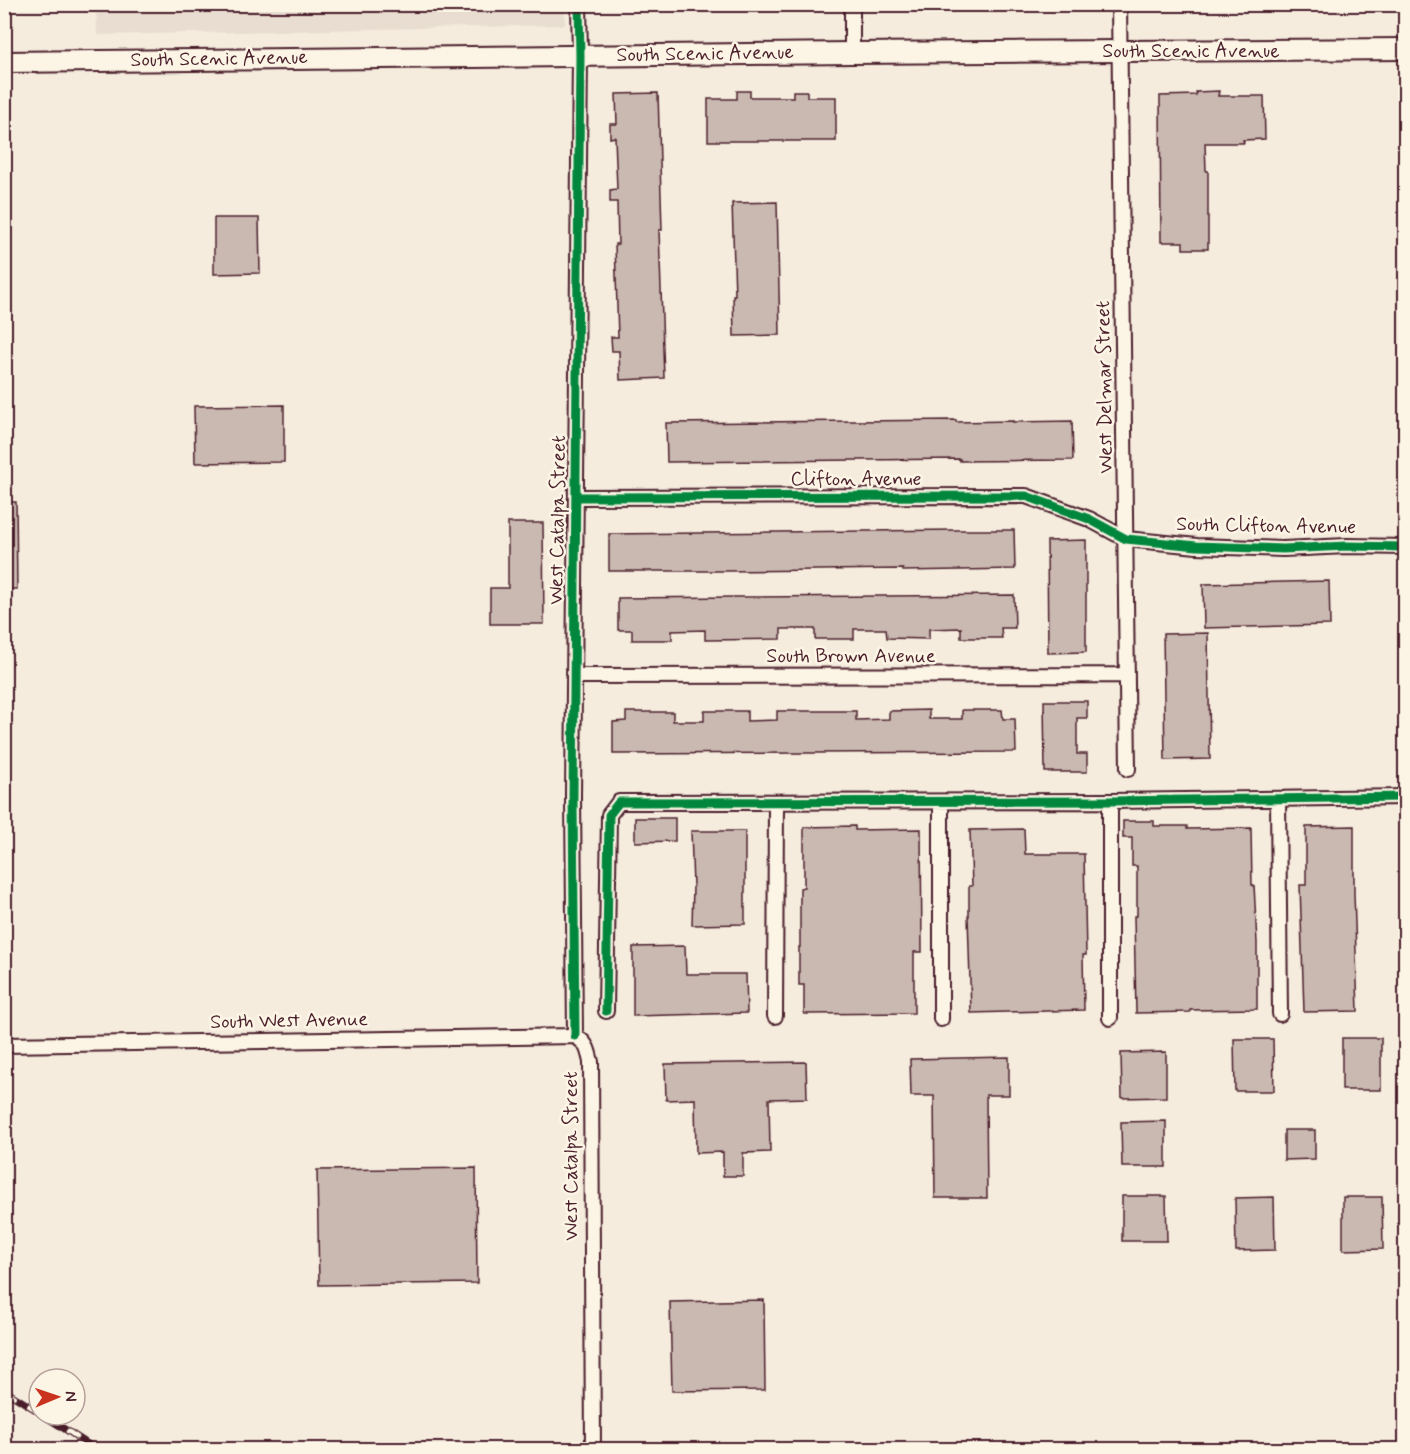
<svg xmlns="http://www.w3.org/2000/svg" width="1410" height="1454" font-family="Mynerve,sans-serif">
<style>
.built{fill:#e8ddd0}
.building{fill:#cab9b1;stroke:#4a1f2b;stroke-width:1.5}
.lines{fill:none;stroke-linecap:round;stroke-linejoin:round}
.street-casing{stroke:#4a1f2b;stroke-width:18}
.secondary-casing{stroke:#4a1f2b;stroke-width:24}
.street{stroke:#fcf5e5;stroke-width:14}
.secondary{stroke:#fcf5e5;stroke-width:20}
.rail-casing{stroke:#4a1f2b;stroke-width:7}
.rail{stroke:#fcf5e5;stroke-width:4.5;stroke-dasharray:14;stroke-linecap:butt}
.cycleway-casing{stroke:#fcf5e5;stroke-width:13}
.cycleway{stroke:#00873e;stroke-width:9}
.labels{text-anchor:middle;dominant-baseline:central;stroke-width:5;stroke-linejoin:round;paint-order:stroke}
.street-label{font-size:20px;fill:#4a1f2b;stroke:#fcf5e5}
</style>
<rect width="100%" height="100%" fill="#f5ecde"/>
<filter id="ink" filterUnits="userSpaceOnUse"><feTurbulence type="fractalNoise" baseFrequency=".0167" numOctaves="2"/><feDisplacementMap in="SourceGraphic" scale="12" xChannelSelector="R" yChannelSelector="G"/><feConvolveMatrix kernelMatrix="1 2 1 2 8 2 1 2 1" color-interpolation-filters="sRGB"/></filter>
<g filter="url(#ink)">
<!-- built -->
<path class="built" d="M565,5V25L97,35L96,5Z"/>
<!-- building -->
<path class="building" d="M737,91H750V97H793V91H807V97H836V141H708V99H737Z
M1219,91L1218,96H1264L1265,139L1243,140L1244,143H1205L1206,171H1208V249H1183V242H1161L1160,96L1196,95V92Z
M658,93L662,230H659L664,378L620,380L619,351H612L611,337H618L615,244H618L617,202H610V190L617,189L615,137L610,138V124H617L616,94Z
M777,202L780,335L734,336L733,295H735L732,203Z
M214,218H259L260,273L214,274Z
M284,405V462L195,463L194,406Z
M956,420V422L1013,421V422L1072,421L1073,460L960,461V459L667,462L666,423Z
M4,502H16L17,589H4Z
M508,523H543L544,624H490V588H508Z
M955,530H1014L1015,569L903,571V569L726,571H609V534Z
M1086,540V652L1048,653L1047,541Z
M1329,581L1330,625L1204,628L1203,584Z
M1014,595L1015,628H1001L1002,638H961V628L929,629V639L887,638L886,629H854V639H815V629H781V639L705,640V630L672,631V640H632V630H618V598Z
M1208,633L1210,759L1165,760L1163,634Z
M1044,701H1087V718H1077V754H1087V772H1045Z
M929,710V719H962V710H1002L1003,719H1015L1016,752L613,754V722L626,721V712H673V721H704V711H747V721L777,720V711H856V720L889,719V711Z
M635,818H675V841L635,842Z
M1123,821H1154V826H1187V829L1251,828L1252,885H1254L1257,943V1009L1190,1010V1012L1136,1013L1134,916H1137V866H1132V838H1123Z
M855,826V830L921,829L922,952H914V1013L804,1014V985H799V947H800V888L804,887V827Z
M1354,826V894L1358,1011L1304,1012L1300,885H1306V827Z
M1024,829L1025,854H1084L1086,955H1083L1084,1010L971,1013L968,916H969V886H972L970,830Z
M691,831H745V924L692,925L693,886Z
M685,946L686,974H746L747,1013L633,1016V947Z
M1342,1038H1381V1090H1342Z
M1234,1039H1273L1274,1091H1235Z
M1166,1052V1097L1122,1098L1121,1053Z
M1009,1057V1095H986L987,1198H935L934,1096H911L910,1059Z
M806,1062L807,1098L769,1099L770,1152L743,1153V1176H723V1152L696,1153L695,1099L666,1100L665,1064Z
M1166,1121V1167H1122L1121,1122Z
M1284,1130H1315V1159L1284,1160Z
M476,1168L477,1283L319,1285L317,1170Z
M1122,1196H1166L1167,1241H1122Z
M1274,1197L1275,1250L1236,1251L1235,1198Z
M1343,1197H1382L1383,1249L1343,1250Z
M764,1300L765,1390L672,1391L670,1302Z"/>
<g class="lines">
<defs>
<path id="street" d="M852,4V53
M1119,4L1128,769
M576,497L1026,496L1089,519L1126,539L1197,546L1283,549L1347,546L1406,547
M574,676L1127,675
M1278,799L1280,1014
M1110,801V1018
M606,1011L609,815L619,802L1110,801L1406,797
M775,1016L776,802
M941,1019V802
M575,1036L573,796L580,56L579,4
M575,1036C587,1043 588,1049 591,1062L593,1450
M4,1045L575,1036"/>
<path id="secondary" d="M4,62L852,53L1406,49"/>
</defs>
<!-- street casing -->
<use href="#street" class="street-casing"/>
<!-- secondary casing -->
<use href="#secondary" class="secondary-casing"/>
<!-- street -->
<use href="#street" class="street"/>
<!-- secondary -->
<use href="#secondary" class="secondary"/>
<defs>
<path id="rail" d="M4,1390L39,1412
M43,1415L97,1450"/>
</defs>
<!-- rail casing -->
<use href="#rail" class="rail-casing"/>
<!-- rail -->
<use href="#rail" class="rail"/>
<defs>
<path id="cycleway" d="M576,497L1026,496L1089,519L1126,539L1197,546L1283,549L1347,546L1406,547
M606,1011L609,815L619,802L1110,801L1406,797
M575,1036L573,796L580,56L579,4"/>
</defs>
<!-- cycleway casing -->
<use href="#cycleway" class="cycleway-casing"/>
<!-- cycleway -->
<use href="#cycleway" class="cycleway"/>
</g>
</g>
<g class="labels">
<!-- street labels -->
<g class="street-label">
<text x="1191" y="51">South Scenic Avenue</text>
<text transform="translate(705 54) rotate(-1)">South Scenic Avenue</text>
<text transform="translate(219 59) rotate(-1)">South Scenic Avenue</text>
<text transform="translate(1105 387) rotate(-91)">West Delmar Street</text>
<text x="856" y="479">Clifton Avenue</text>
<text transform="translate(558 520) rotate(-89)">West Catalpa Street</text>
<text transform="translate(1266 526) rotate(1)">South Clifton Avenue</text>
<text x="851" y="656">South Brown Avenue</text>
<text transform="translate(289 1021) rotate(-1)">South West Avenue</text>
<text transform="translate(571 1156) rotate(-90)">West Catalpa Street</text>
</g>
</g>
<!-- margin -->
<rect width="1410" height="1454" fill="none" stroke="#fcf5e5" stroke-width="24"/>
<rect x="12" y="12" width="1386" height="1430" fill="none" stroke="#4a1f2b" stroke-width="2" filter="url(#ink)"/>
<!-- north arrow -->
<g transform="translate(57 1397) rotate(88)"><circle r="28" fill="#fcf5e5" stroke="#b59f9b" stroke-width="1.5"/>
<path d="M0-4.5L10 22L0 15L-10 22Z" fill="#c8321e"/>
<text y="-9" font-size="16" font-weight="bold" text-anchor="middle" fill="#4a1f2b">N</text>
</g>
</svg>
